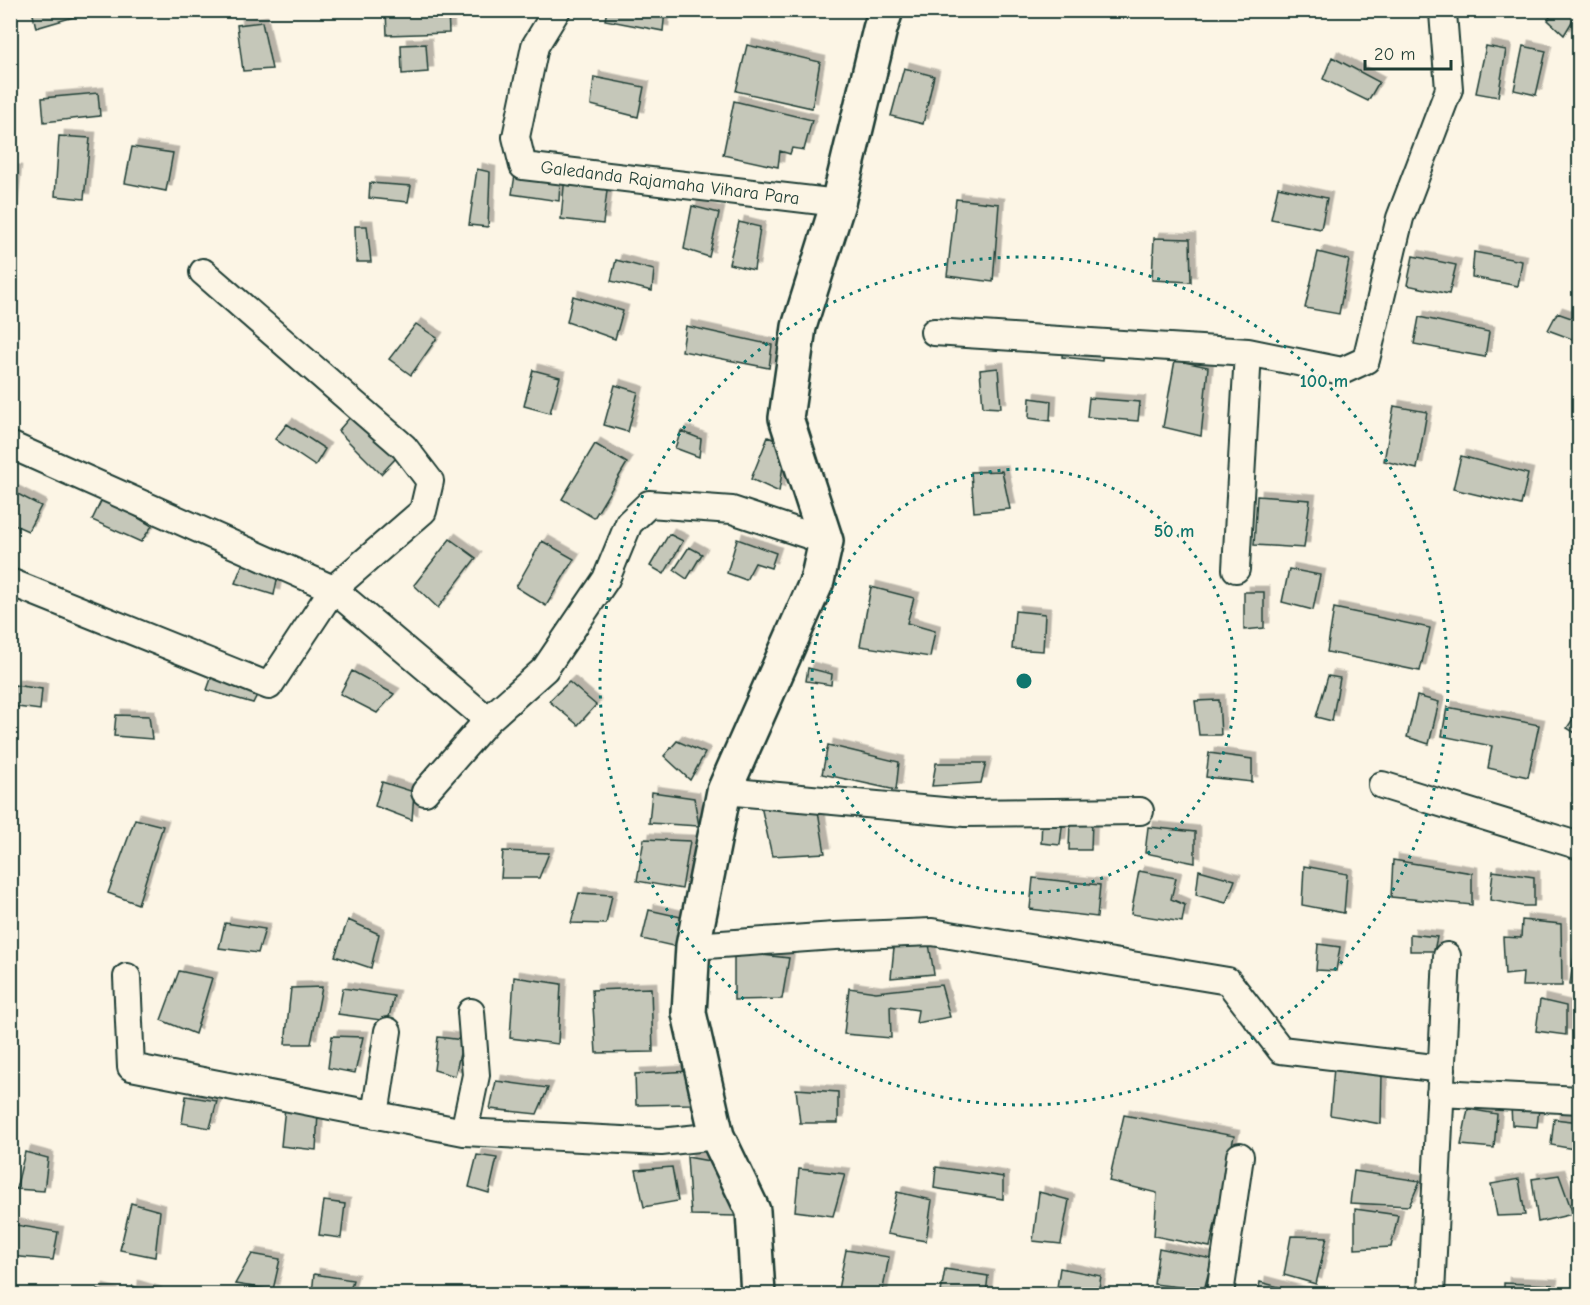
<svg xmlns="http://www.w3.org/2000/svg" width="1590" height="1305" font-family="'Comic Neue',sans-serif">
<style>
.building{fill:#c5c7b9;stroke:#1f3d34;stroke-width:1.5;filter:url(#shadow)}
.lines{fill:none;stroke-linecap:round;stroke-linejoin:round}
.street-casing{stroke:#1f3d34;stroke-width:30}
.secondary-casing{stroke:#1f3d34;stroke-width:38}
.street{stroke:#fcf5e5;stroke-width:26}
.secondary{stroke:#fcf5e5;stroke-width:33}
.ring{fill:none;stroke:#0f766e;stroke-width:3;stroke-dasharray:3 6}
.labels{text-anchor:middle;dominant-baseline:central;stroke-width:5;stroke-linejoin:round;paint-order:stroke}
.street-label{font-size:18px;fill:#1f3d34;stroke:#fcf5e5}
.centre{fill:#0f766e;stroke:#fcf5e5;stroke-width:3}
.ring-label{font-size:18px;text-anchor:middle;font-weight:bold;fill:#0f766e;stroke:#fcf5e5;stroke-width:5;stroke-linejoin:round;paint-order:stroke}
</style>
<defs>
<filter id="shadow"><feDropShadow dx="5.5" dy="-5.5" stdDeviation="0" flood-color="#0004"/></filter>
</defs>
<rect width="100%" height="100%" fill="#fcf5e5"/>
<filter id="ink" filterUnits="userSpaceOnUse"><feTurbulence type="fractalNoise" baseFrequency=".0167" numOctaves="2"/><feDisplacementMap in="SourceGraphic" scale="12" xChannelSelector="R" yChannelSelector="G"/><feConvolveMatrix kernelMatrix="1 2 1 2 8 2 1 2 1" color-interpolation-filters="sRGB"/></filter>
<g filter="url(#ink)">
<!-- building -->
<path class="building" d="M32,10H75L77,16L36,28Z
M386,10H448L449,33L387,35Z
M607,10H665L663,31L605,20Z
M1361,10H1374L1369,17Z
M1554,10H1579L1564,35L1548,20Z
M262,22L272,69L243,71L237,25Z
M426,44L428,72L402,74L401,45Z
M747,45L820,62L812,108L736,91Z
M1486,46L1506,50L1498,97L1476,93Z
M1523,46L1546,51L1536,95L1514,90Z
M1332,57L1379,82L1368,101L1323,79Z
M904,68L934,76L923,124L891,116Z
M594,77L644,87L638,117L591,105Z
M98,93L100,116L44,122L42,98Z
M734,101L812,120L804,150L792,148L790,154L780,151L778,167L723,155Z
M59,136L90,138L84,199L55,196Z
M132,147L173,153L166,191L125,183Z
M477,169L490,172L488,227L469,225Z
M10,170L16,171L12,210L10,209Z
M515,175L560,182L559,201L512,194Z
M565,176L608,182L603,224L561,219Z
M370,183L411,186L408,202L369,198Z
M1278,187L1327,198L1321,229L1271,219Z
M956,199L999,204L993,282L947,276Z
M692,206L719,213L709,257L684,249Z
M739,222L760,227L754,270L729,264Z
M355,226H367L371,262H356Z
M1154,238L1190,239L1191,282L1152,280Z
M1318,252L1349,260L1339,314L1305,308Z
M1474,252L1522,261L1518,286L1472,277Z
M1413,256L1456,265L1449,294L1407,285Z
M616,260L654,270L652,291L611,281Z
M573,296L623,311L615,339L567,322Z
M1557,313L1580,321V342L1548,330Z
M1419,317L1489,332L1485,357L1414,344Z
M416,324L437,338L411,375L389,359Z
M686,326L772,345L769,368L682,351Z
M1063,345L1103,349L1102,361L1062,357Z
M1175,360L1208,367L1201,436L1163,427Z
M998,368L1001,408L983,407L980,370Z
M533,370L560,377L550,413L524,406Z
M615,385L638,392L628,432L604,425Z
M1030,398L1051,401L1050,421L1029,418Z
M1089,398L1140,402L1138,421L1087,417Z
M1394,406L1427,412L1417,469L1384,461Z
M352,415L396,458L381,474L338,431Z
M287,424L325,449L315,466L275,439Z
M681,431L701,439L699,457L675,448Z
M768,437L786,445L779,492L751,479Z
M595,444L627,463L594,518L562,499Z
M1461,456L1528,474L1521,505L1453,489Z
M1002,471L1010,509L974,512L971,472Z
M10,490L41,506L28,531L10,523Z
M1257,496L1310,500L1304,548L1254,545Z
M103,497L152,526L141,542L92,520Z
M669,534L683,541L664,574L650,566Z
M450,539L476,558L438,608L414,585Z
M737,539L776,553L771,568L755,563L746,580L727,573Z
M542,541L574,559L546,606L516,587Z
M689,547L702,554L687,579L674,570Z
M243,563L278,575L274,595L235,583Z
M1289,569L1320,575L1313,610L1282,602Z
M871,587L914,598L907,623L935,631L930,657L860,646Z
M1244,592H1264V628L1244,630Z
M1334,608L1430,628L1420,671L1327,652Z
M1015,611L1045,614L1043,651L1012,649Z
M808,668L832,674L831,685L806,681Z
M352,671L394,694L377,713L340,694Z
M212,676L259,691L253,703L207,690Z
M1328,676L1340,678L1332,721L1316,717Z
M569,682L596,705L578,725L549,701Z
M14,685L42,689L40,710L10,706Z
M1417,696L1439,702L1429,744L1407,737Z
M1219,700L1221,735H1199L1195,701Z
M1447,707L1539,725L1528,777L1488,768L1492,746L1442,736Z
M1580,708V736L1567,728Z
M116,715L149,716L152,739L114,736Z
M677,741L705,753L690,780L664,756Z
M828,745L899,762L896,790L822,774Z
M1209,753L1252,759V782L1206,777Z
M936,763H986L981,783L932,786Z
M1579,766H1580V796L1573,795Z
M382,782L414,792L412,820L375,806Z
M652,792L694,798L699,826L649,823Z
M817,805L825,853L772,856L761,806Z
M135,819L163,826L138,904L108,893Z
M1042,819H1063L1060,845L1041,843Z
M1070,820L1092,821L1091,850H1069Z
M1148,827L1195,832V863L1145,853Z
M644,839L690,841L682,889L637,881Z
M503,851L549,853L539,878H501Z
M1393,860L1472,873V905L1391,897Z
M1304,866L1347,874L1344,913L1302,905Z
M1199,870L1235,880L1226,903L1196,895Z
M1139,871L1176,878L1171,899L1185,905L1182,922L1131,914Z
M1493,871L1534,877V906H1522L1490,900Z
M1033,878L1100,885L1097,917L1030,909Z
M579,893L612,895L606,924L571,923Z
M649,910L690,919L677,947L642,939Z
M348,920L379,934L371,968L335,956Z
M1522,920L1561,924L1562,986H1522L1523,973L1505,975L1503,937L1521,938Z
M225,923L265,929L258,953L219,948Z
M1410,934L1437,937L1434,951H1410Z
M1576,942L1580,943V986L1570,984Z
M929,944L934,974L891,978L894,947Z
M1318,944L1340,947L1336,971L1316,970Z
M734,952L789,958L782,999L734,1000Z
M179,971L212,978L195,1034L161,1020Z
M514,977L561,984L558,1044L510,1038Z
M941,985L950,1017L916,1023L918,1010L890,1006L891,1038L844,1034L849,988L876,992Z
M322,987L311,1044H285L291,988Z
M343,988L394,996L388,1021L338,1014Z
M651,988L653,1052L596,1053L592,990Z
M1540,1000L1566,1006V1035L1536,1031Z
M332,1036L363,1037L355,1073L328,1068Z
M438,1037L463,1040L455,1076L434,1070Z
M1334,1067L1382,1073L1381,1124L1330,1115Z
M691,1071V1104L636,1105L635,1074Z
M496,1081L548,1088L537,1114L490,1109Z
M796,1089L838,1092V1123H800Z
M186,1096L217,1101L210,1128L182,1123Z
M1511,1106L1539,1109L1537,1127L1512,1125Z
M285,1107L318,1113L316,1150L281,1146Z
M1468,1109L1497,1114L1494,1148L1461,1145Z
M1124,1115L1234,1136L1210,1247L1154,1236L1157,1193L1109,1181Z
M1554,1119L1580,1122V1150L1551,1145Z
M25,1152L48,1158L44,1191L16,1189Z
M477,1155L497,1158L489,1193L469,1187Z
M687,1157L720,1163L735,1216L691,1215Z
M672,1167L678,1201L644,1207L636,1170Z
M936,1167L1003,1177V1199L934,1188Z
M799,1169L845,1174L833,1216L795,1211Z
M1354,1171L1420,1181L1409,1206L1350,1203Z
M1559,1175L1573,1214L1538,1222L1532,1179Z
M1519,1179L1525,1215L1497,1216L1491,1184Z
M897,1192L932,1200L926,1241L887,1234Z
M1039,1192L1069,1200L1061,1244L1033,1241Z
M324,1201L345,1204L341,1238L319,1235Z
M131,1203L160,1211L155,1257L120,1250Z
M1355,1209L1398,1215L1391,1247L1355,1249Z
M10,1224L58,1232L53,1260L10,1256Z
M1291,1236L1327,1237L1316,1284L1284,1275Z
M1159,1248L1212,1259L1204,1290L1154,1284Z
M846,1250L889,1257L882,1294H837Z
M252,1254L280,1259L273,1290L235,1284Z
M1060,1268L1101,1276L1098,1294H1056Z
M945,1269L988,1276L986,1294H953L941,1292Z
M314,1274L353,1280L349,1294H312Z
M1260,1282L1305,1294H1258Z
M1504,1283L1552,1285L1551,1294H1504Z
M133,1286L156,1293V1294H132Z
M98,1290L113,1294H97Z"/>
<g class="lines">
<defs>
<path id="street" d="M557,10L535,46L516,137L523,166L838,203
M934,332L1248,352L1342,371L1366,360L1400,218L1449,89L1443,13L1441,10
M10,445L333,589L488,720
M1236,569L1248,352
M10,582L269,686L333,589L423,511L430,481L404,447L203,272
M1382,785L1580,846
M724,791L965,813L1140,811
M425,792L488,720L545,669L606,579L629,523L649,504L732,510L826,541
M693,946L835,936L932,932L1228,981L1281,1050L1442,1069
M127,977L131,1067L464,1132L661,1142L717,1136
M1440,1093L1580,1100
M375,1115L388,1031
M464,1132L476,1075L471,1012
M1220,1294L1240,1156
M1431,1294L1447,956"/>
<path id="secondary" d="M758,1294L753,1211L717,1136L689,1013L693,946L724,791L817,581L826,541L786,418L799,327L838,203L880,29L886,10"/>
</defs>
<!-- street casing -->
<use href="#street" class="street-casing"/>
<!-- secondary casing -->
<use href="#secondary" class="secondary-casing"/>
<!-- street -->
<use href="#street" class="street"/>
<!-- secondary -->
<use href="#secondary" class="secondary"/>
</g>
</g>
<!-- distance rings -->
<g class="ring">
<circle cx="1024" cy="681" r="212"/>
<circle cx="1024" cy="681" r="424"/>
</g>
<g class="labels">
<!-- street labels -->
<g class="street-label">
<text transform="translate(670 183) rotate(7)">Galedanda Rajamaha Vihara Para</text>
</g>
</g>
<circle cx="1024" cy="681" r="9" class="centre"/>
<g class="ring-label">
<text x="1324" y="387">100 m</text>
<text x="1174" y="537">50 m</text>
</g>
<!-- margin -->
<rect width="1590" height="1305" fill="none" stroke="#fcf5e5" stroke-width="36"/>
<rect x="18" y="18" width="1554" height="1269" fill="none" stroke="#1f3d34" stroke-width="2" filter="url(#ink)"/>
<!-- scale -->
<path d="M1365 60v9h86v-9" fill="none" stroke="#1f3d34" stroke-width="3"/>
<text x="1374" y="60" font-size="18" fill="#1f3d34" stroke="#fcf5e5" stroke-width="4.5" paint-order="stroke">20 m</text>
</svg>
